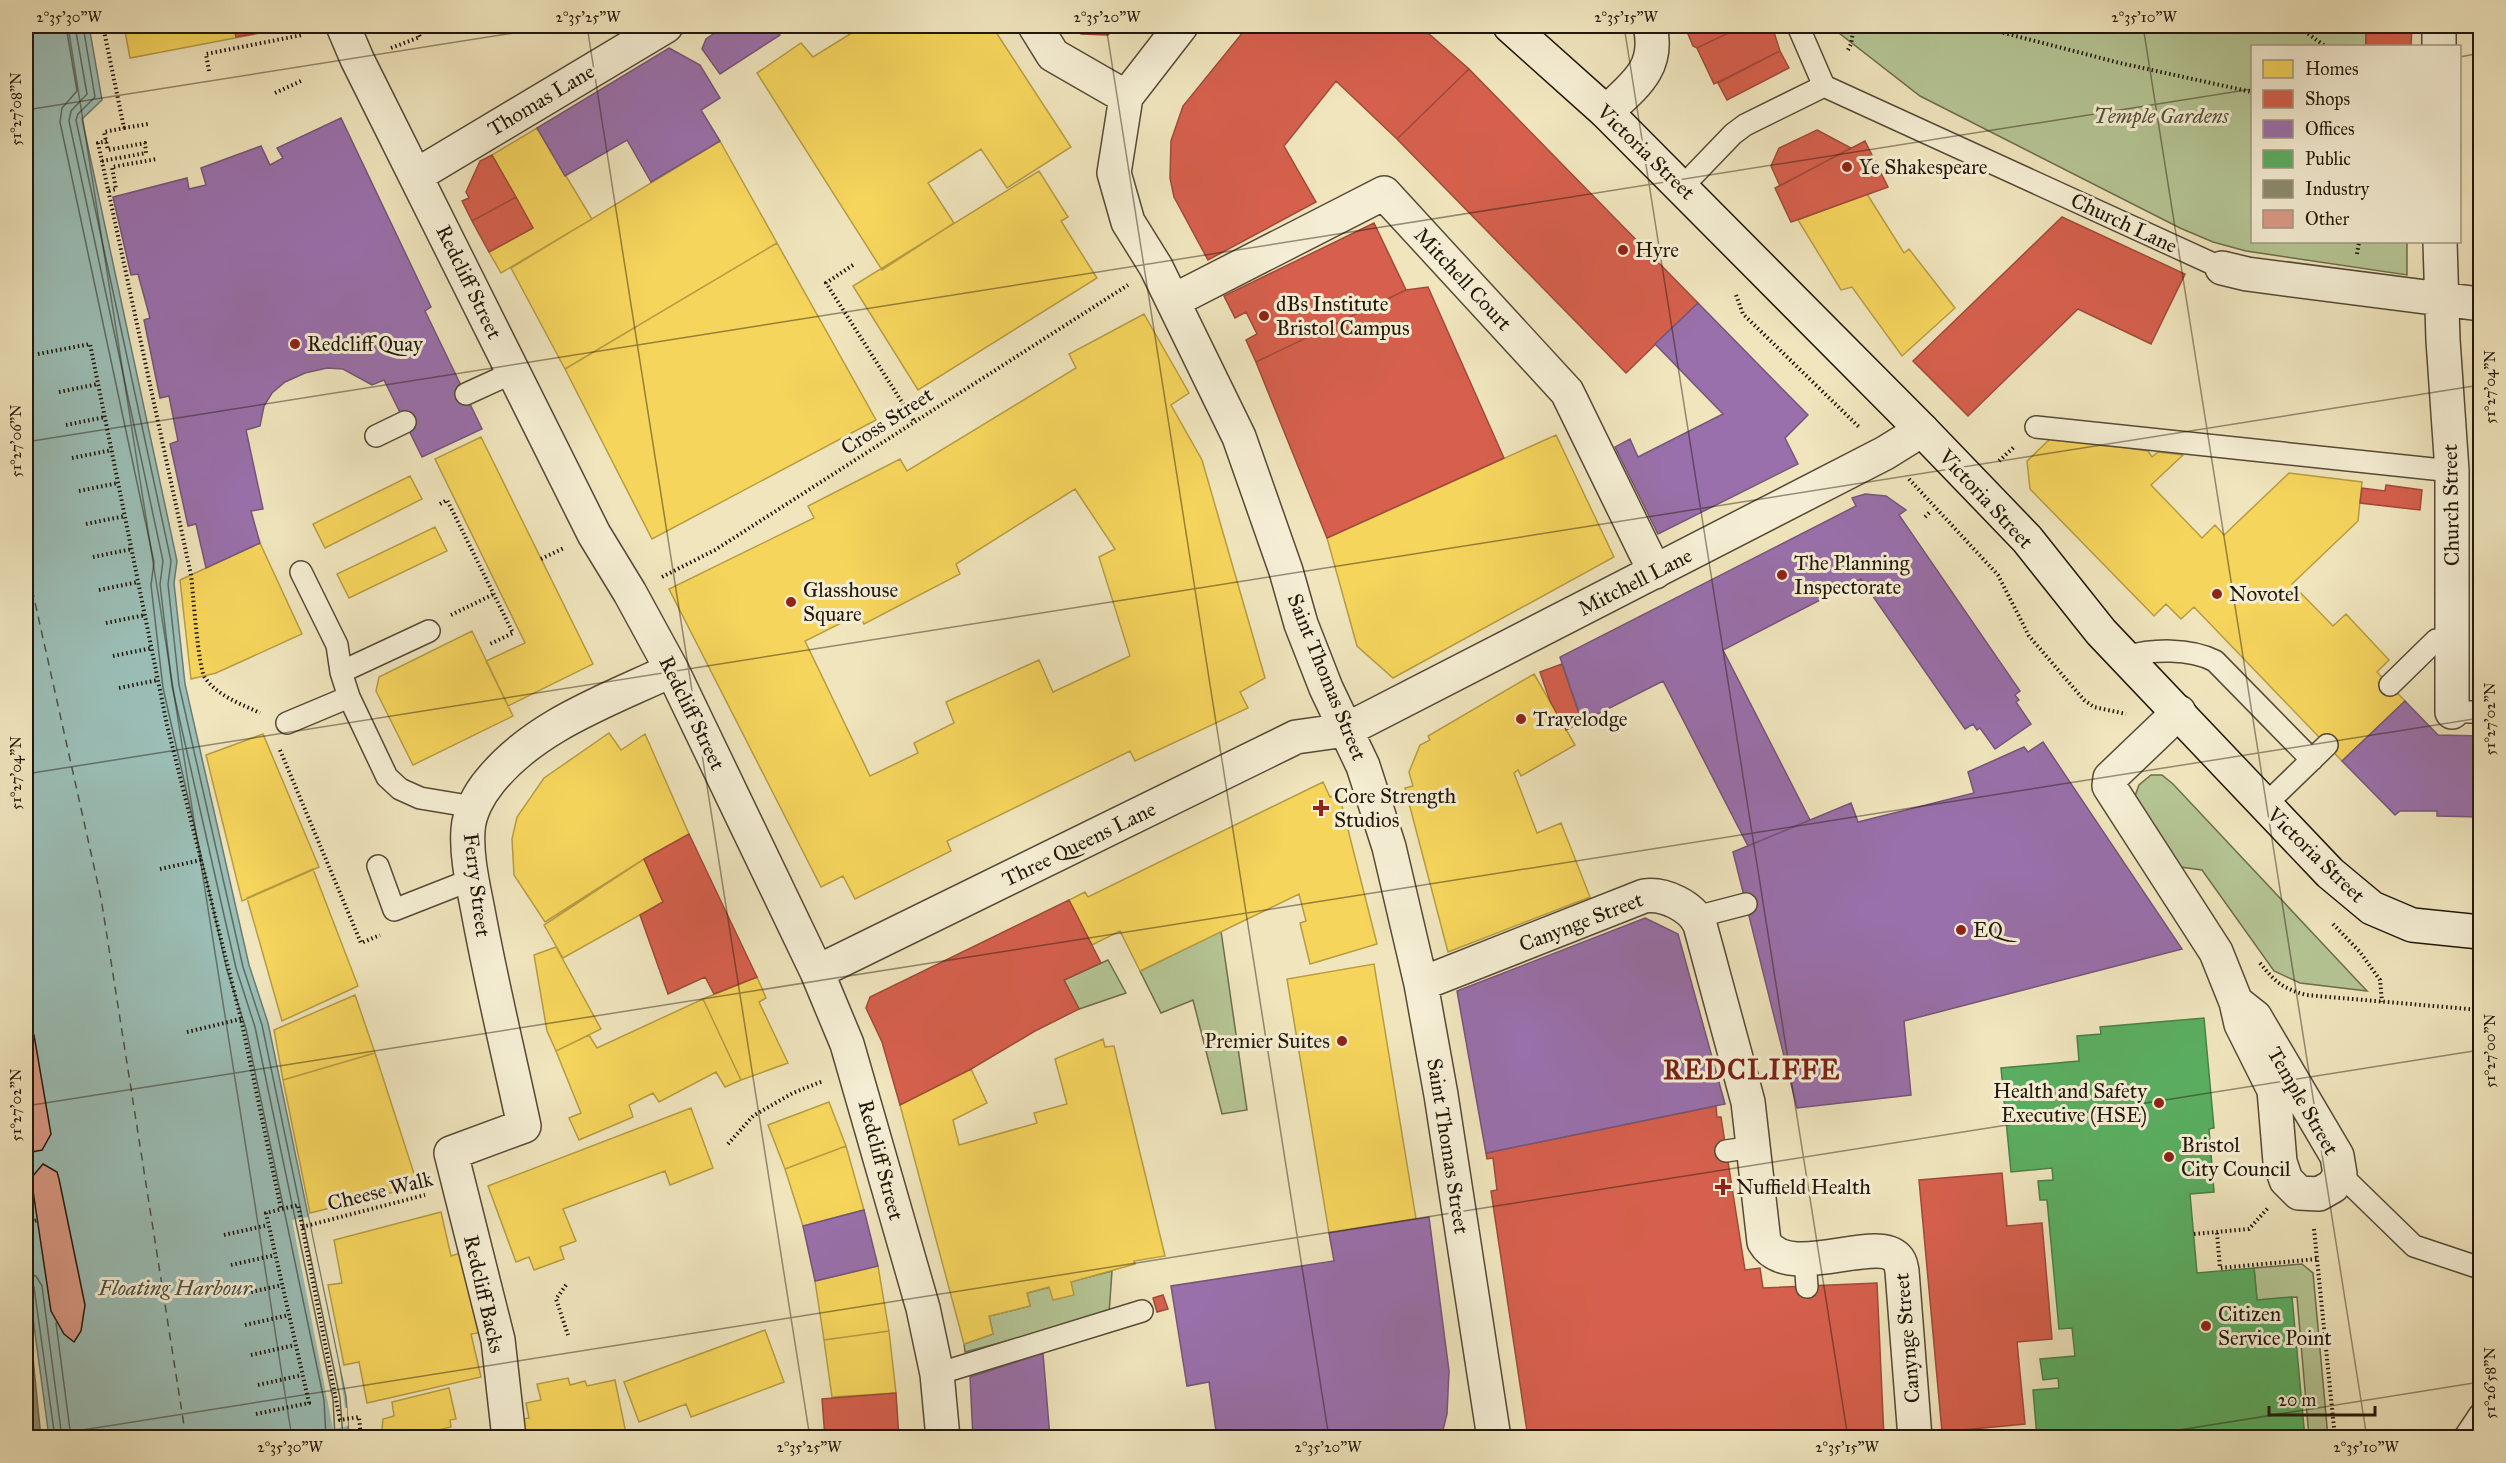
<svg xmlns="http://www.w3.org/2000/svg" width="2506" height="1463" font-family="'IM FELL Great Primer',serif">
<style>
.green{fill:#b5c594;stroke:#6c6e4e;stroke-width:1.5}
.water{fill:#9bbeb6;stroke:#6b7b71;stroke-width:1.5}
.pier{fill:#f0e5bd}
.homes{fill:#f6d55c;stroke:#b69c43;stroke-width:1.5;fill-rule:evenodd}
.shops{fill:#d6604d;stroke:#a04a39;stroke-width:1.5}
.offices{fill:#9970ab;stroke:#75557a;stroke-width:1.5}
.public{fill:#5aae61;stroke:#498147;stroke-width:1.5}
.industry{fill:#8c8c6e;stroke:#6c6950;stroke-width:1.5}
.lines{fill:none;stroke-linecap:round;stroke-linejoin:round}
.shore{stroke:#5e6a60;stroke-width:1.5}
.ferry{stroke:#4c5146;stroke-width:1.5;stroke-dasharray:8 6;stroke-linecap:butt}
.building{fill:#db9a86;stroke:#221709;stroke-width:1.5}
.lane-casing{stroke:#564a36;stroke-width:24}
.street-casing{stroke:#564a36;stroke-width:36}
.secondary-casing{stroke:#221709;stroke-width:36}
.path{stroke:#221709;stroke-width:4;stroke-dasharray:1.5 3;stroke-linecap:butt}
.lane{stroke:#f5eed4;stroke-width:21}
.street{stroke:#f5eed4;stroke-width:33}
.secondary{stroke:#f5eed4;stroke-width:33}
.ticks{fill:none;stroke:#221709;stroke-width:1.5;stroke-opacity:0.45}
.poi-dot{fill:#8f2418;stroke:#f5eed4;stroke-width:2}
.labels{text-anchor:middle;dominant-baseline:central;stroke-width:6;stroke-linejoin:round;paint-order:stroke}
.street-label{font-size:21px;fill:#221709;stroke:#f5eed4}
.park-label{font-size:21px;font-style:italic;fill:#55543a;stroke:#f5eed4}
.poi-label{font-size:21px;fill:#221709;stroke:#f5eed4;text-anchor:start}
.water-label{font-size:22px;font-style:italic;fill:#4c5146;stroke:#f5eed4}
.district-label{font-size:27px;font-weight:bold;letter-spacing:1.5px;fill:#7a1f14;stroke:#f5eed4}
.neatline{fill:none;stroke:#221709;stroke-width:2}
.ticks-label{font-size:15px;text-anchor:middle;fill:#221709}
</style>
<rect width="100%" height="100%" fill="#f0e5bd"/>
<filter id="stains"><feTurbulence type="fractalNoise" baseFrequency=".00333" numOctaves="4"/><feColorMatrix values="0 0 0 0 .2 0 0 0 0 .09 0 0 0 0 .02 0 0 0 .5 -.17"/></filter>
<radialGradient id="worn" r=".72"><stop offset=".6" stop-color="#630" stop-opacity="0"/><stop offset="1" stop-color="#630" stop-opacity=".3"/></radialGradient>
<!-- green -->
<path class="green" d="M1830,26H2366V46H2252V242H2407V275L2246,251L2213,242L2180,228L1920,96Z
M2151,775H2162L2173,784L2367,991L2300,983L2274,971L2202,870L2173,866L2135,796L2139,785Z
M1221,931L1247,1110L1222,1114L1193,1000L1161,1013L1140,971Z
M1108,960L1126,993L1079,1009L1064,980Z
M2302,1264L2313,1273L2328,1437H2309L2297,1297L2257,1300L2254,1268Z
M1112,1271L1109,1314L965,1352L964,1344L993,1334L989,1316L1030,1306L1027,1293Z"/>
<!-- water -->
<path class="water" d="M26,26H89L102,100L82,119L177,561L174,583L185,684L249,965L268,1023L346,1397L349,1437H49L26,1266Z"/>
<!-- pier -->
<path class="pier" d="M308,1217L339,1366L345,1408H347L348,1426L333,1429L292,1220Z"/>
<!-- homes -->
<path class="homes" d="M124,26H286L287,28L130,58Z
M863,26H992L1071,147L1007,188L981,149L928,183L954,223L882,270L757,73L801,43L813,57Z
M537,128L592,219L501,273L489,252L533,228L492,155Z
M720,141L777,243L565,369L511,268Z
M1039,171L1068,217L1061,221L1097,278L918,390L853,286Z
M1867,194L1904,253L1909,249L1955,308L1902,356L1852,287L1841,290L1798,220Z
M777,243L876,420L652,539L565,369Z
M1144,314L1189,393L1171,405L1202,460L1265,678L1240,692L1248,708L1135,761L1130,751L947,841L951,851L855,899L843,876L821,887L669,589L814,518L808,506L900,459L907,471L1076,368L1069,354ZM1075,489L1115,549L1099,557L1130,656L1053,692L1039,660L946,702L954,723L914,743L918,753L870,776L805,641L859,614L864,624L960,574L956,564Z
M1556,435L1614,557L1393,678L1357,646L1327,538Z
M481,437L593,664L508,706L486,661L525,643L435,459Z
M2052,437L2148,451L2152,457L2158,452L2183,455L2151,485L2202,538L2215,525L2224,535L2289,473L2362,482L2358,521L2292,584L2333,626L2346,614L2389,660L2377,672L2405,701L2342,761L2194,607L2181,619L2166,604L2154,616L2030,489L2027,461Z
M410,476L422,499L325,548L313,524Z
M435,527L447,551L349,598L337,574Z
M260,543L302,634L216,673L191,679L180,580Z
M472,631L513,716L413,765L376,691L379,677Z
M1534,674L1575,745L1521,776L1518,770L1514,773L1537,833L1561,823L1590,897L1448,952L1405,788L1413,786L1409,772L1420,745L1430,740L1428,736Z
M609,733L621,750L645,734L689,834L644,859L545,922L514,875L512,839L517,817L544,778Z
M263,734L319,867L242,901L206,755Z
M1323,782L1330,797L1339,794L1377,944L1310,964L1300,923L1306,921L1299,894L1140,971L1120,931L1092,945L1069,900L1085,892L1088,897Z
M644,859L663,902L563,958L544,925Z
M313,869L358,986L282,1021L247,898Z
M556,947L601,1029L556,1051L547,1031L534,955Z
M1374,964L1416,1219L1329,1233L1287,979Z
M757,977L766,998L759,1002L788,1063L741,1080L703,999Z
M355,995L375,1053L283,1080L274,1030Z
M703,999L741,1080L725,1087L716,1072L659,1102L653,1093L629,1105L633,1117L579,1140L569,1118L581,1113L556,1051L589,1035L597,1048Z
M1103,1039L1105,1047L1114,1046L1165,1256L1134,1261L1135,1264L1071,1282L1074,1295L1053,1300L1049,1287L1027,1293L1030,1306L989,1316L993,1334L964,1344L900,1105L971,1069L987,1103L953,1120L959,1145L1037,1123L1034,1113L1067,1104L1055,1059Z
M375,1053L418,1186L310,1213L283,1080Z
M829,1102L846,1146L785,1169L768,1125Z
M691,1108L713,1168L670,1185L665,1171L563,1209L576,1241L560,1247L564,1259L534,1270L529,1257L516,1262L488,1186Z
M846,1146L864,1210L803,1226L785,1169Z
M441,1212L451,1256L467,1251L484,1332L471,1334L481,1377L367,1403L359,1362L344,1365L328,1285L342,1283L334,1240Z
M878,1266L889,1331L824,1340L815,1281Z
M765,1330L784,1382L691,1417L686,1404L639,1422L624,1382Z
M889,1331L896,1393L832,1397L824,1340Z
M568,1378L570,1385L585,1381L587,1386L615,1380L627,1438H534L533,1431L526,1433L523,1419L529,1418L526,1403L541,1400L537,1384Z
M449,1388L456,1419L450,1420L451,1427L430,1432L431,1438H381L383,1419L394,1416L392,1402Z"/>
<!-- shops -->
<path class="shops" d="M233,26H286L287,28L236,37Z
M1076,26H1116L1108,35L1081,34Z
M1248,26H1420L1469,69L1397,139L1336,81L1284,146L1316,202L1208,260L1174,197L1170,178L1171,141L1183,106Z
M1701,26H1743L1697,48L1693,46L1688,34L1690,31Z
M1743,26H1772L1780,51L1714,84L1697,48Z
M2366,26H2412L2411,46H2366Z
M1780,51L1789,68L1727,100L1718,83Z
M1469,69L1698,303L1626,373L1397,139Z
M1817,130L1851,148L1780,186L1771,166L1779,148Z
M1865,141L1888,187L1791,222L1775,188Z
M492,155L516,197L472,221L462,201L469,198L466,192L480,161Z
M516,197L533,228L489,252L472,221Z
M2062,217L2185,274L2151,344L2078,309L1968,416L1913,361Z
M1374,223L1406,290L1256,362L1246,340L1257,334L1246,312L1235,318L1224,296Z
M1428,287L1504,458L1327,538L1256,362L1406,290Z
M2386,485L2422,490L2420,510L2360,503L2362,488L2385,491Z
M1562,664L1582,722L1566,730L1550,701L1540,672Z
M689,834L757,977L714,994L705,977L668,994L640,915L663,902L644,859Z
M1069,900L1101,963L1064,980L1079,1009L1035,1031L971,1069L900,1105L882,1042L866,1008L870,997Z
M1716,1106L1717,1117H1721L1745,1270L1760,1268L1763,1288L1877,1283L1884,1438H1528L1491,1191L1497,1190L1493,1158L1487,1159L1486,1153Z
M2002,1173L2007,1226L2042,1223L2052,1339L2017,1342L2025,1424L1942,1432L1919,1180Z
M1163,1295L1168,1309L1157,1312L1153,1298Z
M896,1393L899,1438H825L822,1399Z"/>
<!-- offices -->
<path class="offices" d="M725,26H773L780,35L720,74L702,49L706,39Z
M669,48L700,65L720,98L701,110L720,141L651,182L627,140L565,176L537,128Z
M341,118L431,307L425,311L482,429L422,457L384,380L372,385L343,369L327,368L305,373L285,382L272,393L264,406L260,426L246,430L263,509L251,511L260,543L206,568L196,524L188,526L170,444L178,441L169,396L160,398L144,320L150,318L138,274L131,275L113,197L187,178L189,189L206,185L201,168L261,146L270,165L283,158L277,148Z
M1698,303L1808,415L1785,438L1798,464L1658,534L1615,447L1630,439L1638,457L1723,414L1655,344Z
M1865,494L1886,496L1906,510L1899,515L2020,691L2015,695L2019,700L2016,702L2031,724L1995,749L1980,728L1977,730L1973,724L1965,729L1861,579L1723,650L1810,820L1748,846L1663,681L1582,722L1560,657L1856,506L1852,498Z
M2405,701L2438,735L2480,736V817L2437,816V811H2400L2395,815L2342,761Z
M2043,742L2182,949L1904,1021L1911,1095L1797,1108L1733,852L1851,803L1858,822L1974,793L1968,772L2024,747L2028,752Z
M1645,918L1678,934L1725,1104L1486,1153L1457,991Z
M864,1210L878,1266L815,1281L803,1226Z
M1429,1217L1449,1371L1447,1414L1441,1438H1217L1209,1382L1187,1386L1171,1286L1334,1261L1329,1233Z
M1043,1353L1050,1438H973L970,1377Z"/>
<!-- public -->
<path class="public" d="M2204,1018L2214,1128L2209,1129L2214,1192L2190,1194L2197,1273L2254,1268L2257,1300L2292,1297L2305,1438H2037L2033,1390L2059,1388L2058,1378L2043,1380L2040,1359L2075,1356L2072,1328L2059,1329L2047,1200H2040L2038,1181L2053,1180L2052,1168L2011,1172L2001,1068L2079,1061L2077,1036L2101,1034L2100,1027Z"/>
<!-- industry -->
<path class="industry" d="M26,1288L41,1438H26Z"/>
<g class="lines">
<!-- shore -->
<path class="shore" d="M66,26L77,91L62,108L60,122L154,562L151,585L163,688L227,970L246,1029L324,1400L326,1438
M75,26L87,94L71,111L69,121L163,561L160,584L172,686L236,968L255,1027L333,1399L335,1438
M83,26L95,97L78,114L76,120L171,561L168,584L179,685L243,967L262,1025L340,1398L343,1438
M26,1273L36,1276L42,1286L62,1438
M26,1281L31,1282L34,1287L55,1438
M56,1323L71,1438"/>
<!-- ferry -->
<path class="ferry" d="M26,562L101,898L186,1438"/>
</g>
<!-- building -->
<path class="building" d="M26,1024L34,1035L51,1134L42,1150L32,1152L26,1148Z
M43,1164L57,1172L59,1179L85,1305L81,1331L74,1342L64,1334L51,1311L32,1184V1177Z"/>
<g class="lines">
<defs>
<path id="lane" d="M1798,26L1824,86
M1682,187L1733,134L1745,125L1824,86L2222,268
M466,394L514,372
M2036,427L2452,471
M376,436L405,422
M301,572L337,645L341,672L349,697L387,777L400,789L420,798L474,807
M2126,657C2152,649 2190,648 2215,661L2312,760
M341,672L429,631
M2390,685L2436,640H2452
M2452,712H2480
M287,723L349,697
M2265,805L2327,745
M378,866L394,910L473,879
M1696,917L1746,904
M1726,1151L1753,1147
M2340,1174L2414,1246L2480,1268
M1805,1258L1807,1287
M937,1374L1142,1311
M2464,1438L2480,1414"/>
<path id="street" d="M343,26L357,59L594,534L630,593L672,670L817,972L847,1044L923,1308L937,1374L943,1438
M1035,26L1053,55L1126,97
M1181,26L1126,97L1114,173L1128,222L1156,267L1239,437L1286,571L1301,624L1326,688L1363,766L1389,847L1421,984L1441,1095L1494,1438
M2439,26V46
M1606,112C1635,85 1660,68 1650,26
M417,175L666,26
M2440,242L2443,340L2452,471V712
M2222,268L2247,274L2480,304
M1173,301L1384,193L1567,392L1655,572
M2179,712L2110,778L2109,786L2216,952L2236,1002L2241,1024L2274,1090L2280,1162L2286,1180L2299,1193L2319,1194L2333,1186L2340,1174L2337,1156L2255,1017L2236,1002
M817,972L1296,737L1346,730L1885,453L1922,430
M1421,984L1644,896C1664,893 1692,906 1700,925L1748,1102L1764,1242C1788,1283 1875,1234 1897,1258C1901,1262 1901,1266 1902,1271L1915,1438
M509,1438L498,1340L451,1153L524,1126C509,1056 492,986 479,916C474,889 466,858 468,830C469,813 479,794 490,781C535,725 609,700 672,670"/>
<path id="secondary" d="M1510,26L1606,112L1922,430L2027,539L2101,632L2330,873L2372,908L2412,925L2480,932"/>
</defs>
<!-- lane casing -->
<use href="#lane" class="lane-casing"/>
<!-- street casing -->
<use href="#street" class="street-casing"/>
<!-- secondary casing -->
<use href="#secondary" class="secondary-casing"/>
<!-- path -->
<path class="path" d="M1459,26L1476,29
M1977,26L2120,63L2252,92
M2297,26L2325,46
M391,48L420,37L415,26
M1848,50L1851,44L1854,26
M209,71L206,54L302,35
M275,93L301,81
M124,128L148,124
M107,141L98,143L191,575C193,591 198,668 205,678C218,696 241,704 260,713
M102,161L146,153L145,143L108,150L104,132L124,128L103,26
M109,191L116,189L112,167L157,159
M2357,254L2359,242
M853,265L826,283L914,421
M1736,295L1743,314L1860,428
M38,354L90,344L167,725L241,1019L281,1209
M59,392L98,384
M66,425L105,417
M72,458L112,450
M1999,461L2015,446
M1909,479L1998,575L2029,636L2084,700L2094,707L2126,714
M79,491L118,483
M440,504L447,500L513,633L490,644
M1925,517L1930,512
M86,524L125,516
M93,557L132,549
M541,559L564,548
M662,577L715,550L1128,285
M99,590L138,582
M451,615L494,594
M106,623L145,615
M113,656L152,648
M119,688L158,680
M280,750L361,943L380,935
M160,869L201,860
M2333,924L2360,952L2380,980L2382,1002
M2260,963C2275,982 2282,988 2306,995L2480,1010
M187,1032L241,1019
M728,1144L753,1116L793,1093L823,1081
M26,1223L38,1220
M302,1227L425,1195
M2314,1229L2335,1438
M2217,1233L2220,1268L2317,1259
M2194,1234L2249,1229L2268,1208
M224,1235L268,1225
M231,1265L275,1255
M566,1285L556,1299L568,1335
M238,1295L282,1285
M245,1325L289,1315
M251,1355L295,1345
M258,1385L302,1375
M256,1414L309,1403L266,1213L298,1205L340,1420L359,1417L361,1438"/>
<!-- lane -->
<use href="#lane" class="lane"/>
<!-- street -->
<use href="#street" class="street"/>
<!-- secondary -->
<use href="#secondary" class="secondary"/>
</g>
<!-- ticks -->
<path class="ticks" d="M68,26L292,1438M587,26L810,1438M1106,26L1329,1438M1624,26L1848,1438M2143,26L2367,1438M2460,57L2480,53M26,110L558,26M26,442L2252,89M26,774L2480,385M26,1106L2480,718M32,1438L2480,1050M2129,1438L2480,1382"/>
<!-- markers -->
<g class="poi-dot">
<circle cx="1847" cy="167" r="6"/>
<circle cx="1623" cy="250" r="6"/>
<circle cx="1264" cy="316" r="6"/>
<circle cx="295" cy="344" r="6"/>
<circle cx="1782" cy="575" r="6"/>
<circle cx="2217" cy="594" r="6"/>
<circle cx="791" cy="602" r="6"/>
<circle cx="1521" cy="719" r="6"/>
<path d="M1318 799h6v6h6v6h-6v6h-6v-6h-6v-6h6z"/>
<circle cx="1961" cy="930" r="6"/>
<circle cx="1342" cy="1041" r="6"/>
<circle cx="2159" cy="1103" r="6"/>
<circle cx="2169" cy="1157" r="6"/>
<path d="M1720 1178h6v6h6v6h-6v6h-6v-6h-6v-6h6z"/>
<circle cx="2206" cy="1326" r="6"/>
</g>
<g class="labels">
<!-- street labels -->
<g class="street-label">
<text transform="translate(541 100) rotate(-31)">Thomas Lane</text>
<text transform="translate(1646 152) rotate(44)">Victoria Street</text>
<text transform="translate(2124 223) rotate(25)">Church Lane</text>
<text transform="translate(1463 279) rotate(47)">Mitchell Court</text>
<text transform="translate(469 282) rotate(64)">Redcliff Street</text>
<text transform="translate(887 421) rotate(-33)">Cross Street</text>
<text transform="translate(1986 499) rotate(47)">Victoria Street</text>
<text transform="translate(2451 505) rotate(-91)">Church Street</text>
<text transform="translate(1635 582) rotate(-27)">Mitchell Lane</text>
<text transform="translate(1327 677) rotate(68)">Saint Thomas Street</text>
<text transform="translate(692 713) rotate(64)">Redcliff Street</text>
<text transform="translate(1079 844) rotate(-26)">Three Queens Lane</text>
<text transform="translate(2316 855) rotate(44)">Victoria Street</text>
<text transform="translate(477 885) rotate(83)">Ferry Street</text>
<text transform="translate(1581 922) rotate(-21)">Canynge Street</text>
<text transform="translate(2303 1101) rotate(60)">Temple Street</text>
<text transform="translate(1448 1146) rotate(81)">Saint Thomas Street</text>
<text transform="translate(881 1160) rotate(75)">Redcliff Street</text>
<text transform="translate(380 1191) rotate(-14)">Cheese Walk</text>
<text transform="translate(484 1294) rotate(77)">Redcliff Backs</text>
<text transform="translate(1907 1338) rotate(-95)">Canynge Street</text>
</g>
<!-- park labels -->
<g class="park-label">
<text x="2161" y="116">Temple Gardens</text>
</g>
<!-- poi labels -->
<g class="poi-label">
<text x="1859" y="167">Ye Shakespeare</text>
<text x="1635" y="250">Hyre</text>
<text x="1276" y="304">dBs Institute<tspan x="1276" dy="24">Bristol Campus</tspan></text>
<text x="307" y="344">Redcliff Quay</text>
<text x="1794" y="563">The Planning<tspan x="1794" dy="24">Inspectorate</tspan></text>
<text x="803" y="590">Glasshouse<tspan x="803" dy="24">Square</tspan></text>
<text x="2229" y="594">Novotel</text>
<text x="1533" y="719">Travelodge</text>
<text x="1334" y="796">Core Strength<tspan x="1334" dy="24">Studios</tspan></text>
<text x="1973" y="930">EQ</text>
<text x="1330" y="1041" text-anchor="end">Premier Suites</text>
<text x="2147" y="1091" text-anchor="end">Health and Safety<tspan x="2147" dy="24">Executive (HSE)</tspan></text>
<text x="2181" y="1145">Bristol<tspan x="2181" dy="24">City Council</tspan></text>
<text x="1736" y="1187">Nuffield Health</text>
<text x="2218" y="1314">Citizen<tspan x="2218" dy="24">Service Point</tspan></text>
</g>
<!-- water labels -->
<g class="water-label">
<text x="175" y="1287">Floating Harbour</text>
</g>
<!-- district labels -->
<g class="district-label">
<text x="1752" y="1069">REDCLIFFE</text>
</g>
</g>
<!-- margin -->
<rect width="2506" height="1463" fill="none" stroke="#f0e5bd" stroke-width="66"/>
<!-- legend -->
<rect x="2251" y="45" width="210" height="198" fill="#f5eed4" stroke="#a19883" stroke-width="1.5"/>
<rect x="2263" y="60" width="30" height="18" fill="#f6d55c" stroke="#a19883" stroke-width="1.5"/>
<text x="2305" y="75" font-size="18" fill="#221709">Homes</text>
<rect x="2263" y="90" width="30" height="18" fill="#d6604d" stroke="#a19883" stroke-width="1.5"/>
<text x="2305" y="105" font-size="18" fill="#221709">Shops</text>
<rect x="2263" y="120" width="30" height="18" fill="#9970ab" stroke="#a19883" stroke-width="1.5"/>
<text x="2305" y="135" font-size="18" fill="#221709">Offices</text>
<rect x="2263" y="150" width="30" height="18" fill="#5aae61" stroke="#a19883" stroke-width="1.5"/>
<text x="2305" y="165" font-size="18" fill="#221709">Public</text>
<rect x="2263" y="180" width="30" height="18" fill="#8c8c6e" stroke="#a19883" stroke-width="1.5"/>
<text x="2305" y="195" font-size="18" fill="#221709">Industry</text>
<rect x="2263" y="210" width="30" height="18" fill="#db9a86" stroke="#a19883" stroke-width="1.5"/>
<text x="2305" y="225" font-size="18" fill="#221709">Other</text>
<!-- scale -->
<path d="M2269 1406v9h106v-9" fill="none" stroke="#221709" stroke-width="3"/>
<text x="2278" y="1406" font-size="18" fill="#221709" stroke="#f5eed4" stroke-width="4.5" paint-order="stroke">20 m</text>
<rect x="33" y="33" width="2440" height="1397" class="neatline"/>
<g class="ticks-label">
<text x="69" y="22">2°35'30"W</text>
<text x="588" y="22">2°35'25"W</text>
<text x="1107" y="22">2°35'20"W</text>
<text x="1626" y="22">2°35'15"W</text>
<text x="2144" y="22">2°35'10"W</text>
<text transform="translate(16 109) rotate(-90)" y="5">51°27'08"N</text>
<text transform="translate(2490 387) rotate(-90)" y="5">51°27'04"N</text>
<text transform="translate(16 441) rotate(-90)" y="5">51°27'06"N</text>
<text transform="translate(2490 719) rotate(-90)" y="5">51°27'02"N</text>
<text transform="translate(16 773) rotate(-90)" y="5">51°27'04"N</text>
<text transform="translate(2490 1051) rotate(-90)" y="5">51°27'00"N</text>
<text transform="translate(16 1105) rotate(-90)" y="5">51°27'02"N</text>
<text transform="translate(2490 1383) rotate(-90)" y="5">51°26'58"N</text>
<text x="290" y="1452">2°35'30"W</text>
<text x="809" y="1452">2°35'25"W</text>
<text x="1328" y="1452">2°35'20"W</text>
<text x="1847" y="1452">2°35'15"W</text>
<text x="2366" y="1452">2°35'10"W</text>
</g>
<rect width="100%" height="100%" filter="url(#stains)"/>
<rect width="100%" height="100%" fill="url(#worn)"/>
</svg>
